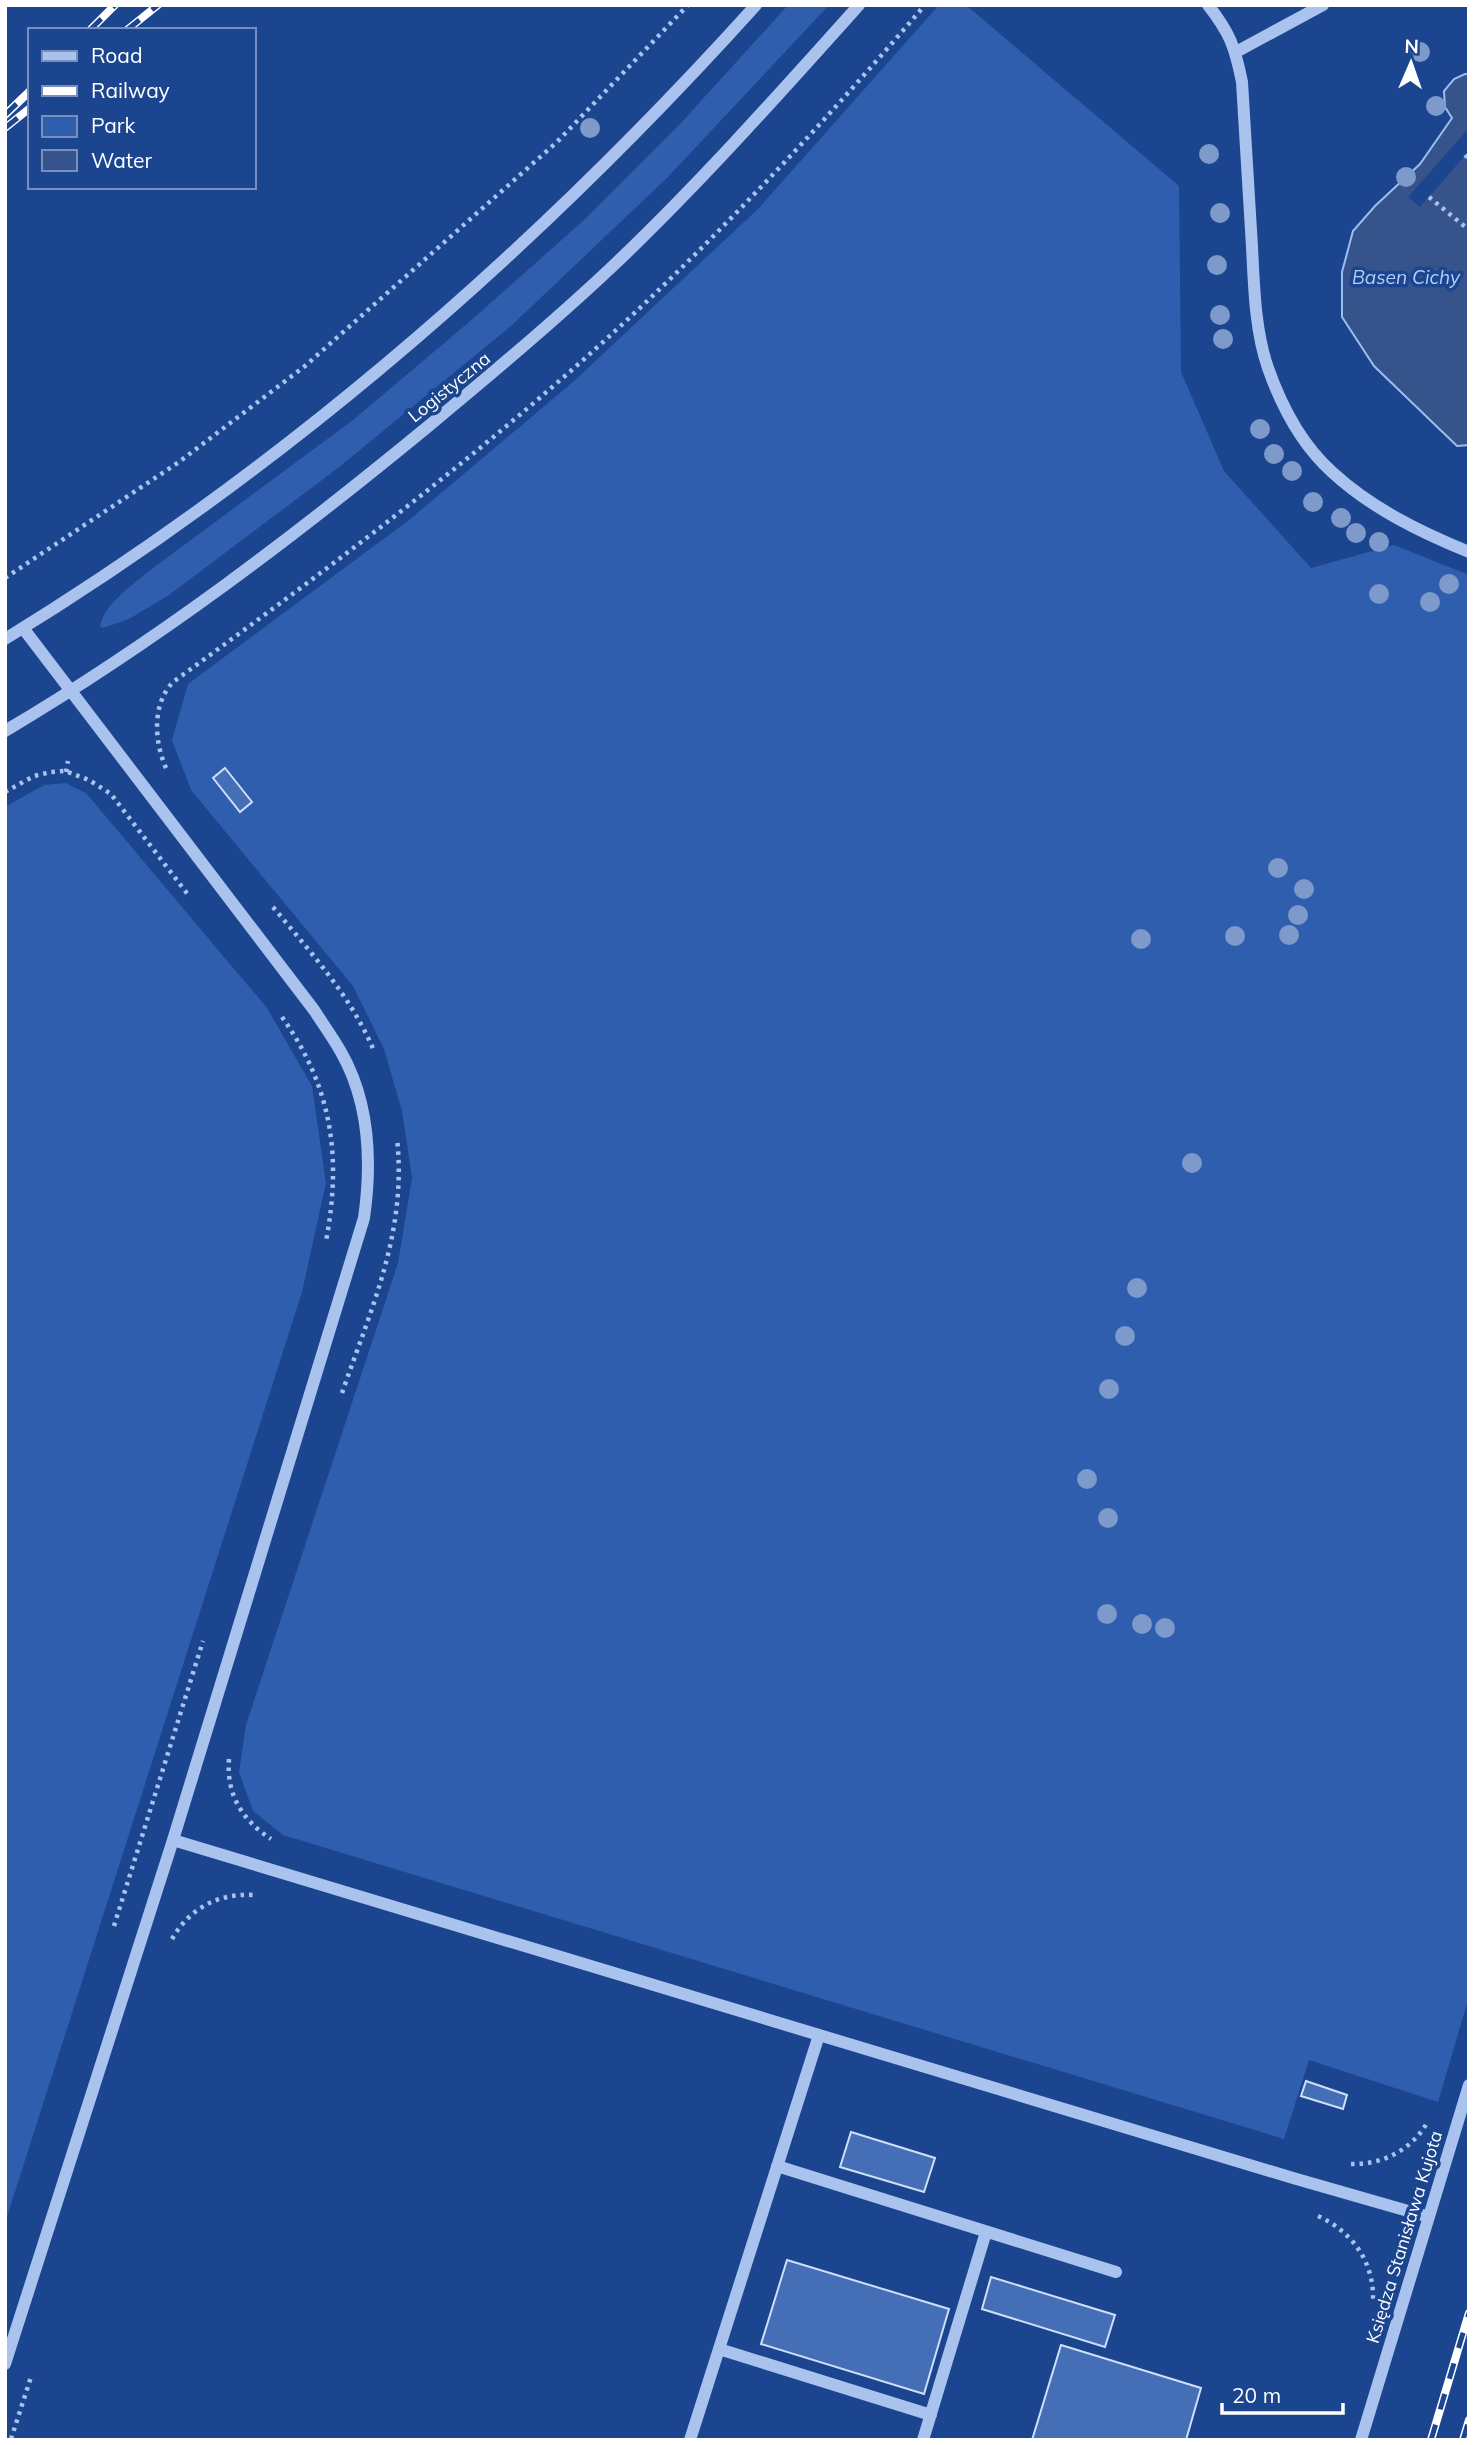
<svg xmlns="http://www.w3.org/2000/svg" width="1474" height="2445" font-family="Mulish,sans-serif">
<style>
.green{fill:#2e5ead}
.water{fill:#36548b;stroke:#9cbdf0;stroke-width:2}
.pier{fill:#1b458f}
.building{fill:#446fb7;stroke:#cfdffa;stroke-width:2}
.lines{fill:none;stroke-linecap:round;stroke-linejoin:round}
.path{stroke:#a9c3ee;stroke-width:4.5;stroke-dasharray:3.5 5;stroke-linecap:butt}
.minor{stroke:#a9c3ee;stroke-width:12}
.rail-casing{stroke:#fff;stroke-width:8}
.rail{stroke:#1b458f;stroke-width:5;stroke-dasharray:16;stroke-linecap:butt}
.tree{fill:#7e9aca}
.labels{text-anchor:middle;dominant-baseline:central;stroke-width:7;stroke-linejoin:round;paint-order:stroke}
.street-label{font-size:18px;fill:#fff;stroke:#1b458f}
.water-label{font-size:19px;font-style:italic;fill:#b5cef5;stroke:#1b458f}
</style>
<rect width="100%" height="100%" fill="#1b458f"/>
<!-- green -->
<path class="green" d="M788,5H829L668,177L511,326L338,468L169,595L129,619L103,628L100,626C105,604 129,588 145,574L353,420L468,323L583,221L680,124Z
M939,5H966L1179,186L1181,372L1224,471L1311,568L1394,545L1469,575V1997L1438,2102L1309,2060L1284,2139L283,1835L253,1811L239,1772L246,1725L398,1263L412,1178L402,1111L384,1049L353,986L191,790L172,740L188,684L409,520L573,382L759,208Z
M65,783L86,793L267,1008L312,1086L326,1183L302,1292L5,2223V807L44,785Z"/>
<!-- water -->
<path class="water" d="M1465,74H1469V445L1457,446L1374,366L1342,317V272L1353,231L1375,206L1420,164L1452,118L1445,107L1444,91L1454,79Z"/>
<!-- pier -->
<path class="pier" d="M1469,128V151L1420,207L1408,197Z"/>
<!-- building -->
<path class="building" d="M225,768L252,802L240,812L213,778Z
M1306,2081L1347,2095L1343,2109L1301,2096Z
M851,2132L935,2158L924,2192L840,2167Z
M787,2260L949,2309L924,2394L761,2344Z
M991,2277L1115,2315L1105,2347L982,2309Z
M1061,2345L1201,2388L1186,2440H1032Z"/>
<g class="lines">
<!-- path -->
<path class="path" d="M1465,155L1469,159
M1429,197L1469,230
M5,578L179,462L305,366L557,142L688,5
M166,768C154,741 152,704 173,682C335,564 497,443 643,305C743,210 836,109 925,5
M66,772L68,761
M5,792L34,776L51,772L65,771L89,780L111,794L189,896
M273,907C311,953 351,996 374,1051
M282,1017C332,1087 342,1157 326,1241
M342,1393C372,1306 407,1232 397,1138
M229,1759C226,1794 242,1820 271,1839
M114,1926L203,1641
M172,1939C190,1908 218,1893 254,1895
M1351,2164C1383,2165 1413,2149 1428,2121
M1318,2216C1353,2232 1375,2263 1373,2303
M11,2439L31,2377"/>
<!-- minor -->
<path class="minor" d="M1208,5C1230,33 1235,47 1242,82C1245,137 1249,192 1252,247C1254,286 1255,331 1268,368C1281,405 1302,445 1332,472C1371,508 1420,532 1469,552
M1236,52L1323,5
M5,639C286,467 536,249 756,5
M5,731C157,641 295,536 431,424C494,372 556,320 615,264C701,182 780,93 859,5
M173,1840L1293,2178L1429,2217
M777,2166L1116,2272
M719,2349L931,2415
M5,2364L173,1840L364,1218C372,1162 370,1103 341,1052C333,1038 323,1024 314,1010L23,628
M690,2440L819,2035
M923,2440L986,2232
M1361,2440L1469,2085"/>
<defs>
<path id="rail" d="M90,30L115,5
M127,30L158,5
M5,115L30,91
M5,128L30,108
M1431,2440L1469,2313
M1463,2440L1469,2420"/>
</defs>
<!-- rail casing -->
<use href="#rail" class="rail-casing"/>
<!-- rail -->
<use href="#rail" class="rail"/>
</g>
<!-- trees -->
<g class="tree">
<circle cx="1420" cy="52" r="10"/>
<circle cx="1436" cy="106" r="10"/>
<circle cx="590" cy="128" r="10"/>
<circle cx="1209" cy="154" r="10"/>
<circle cx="1406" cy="177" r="10"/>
<circle cx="1220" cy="213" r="10"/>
<circle cx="1217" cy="265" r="10"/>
<circle cx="1220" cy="315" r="10"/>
<circle cx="1223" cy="339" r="10"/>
<circle cx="1260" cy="429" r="10"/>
<circle cx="1274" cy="454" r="10"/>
<circle cx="1292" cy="471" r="10"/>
<circle cx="1313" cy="502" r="10"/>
<circle cx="1341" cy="518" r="10"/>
<circle cx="1356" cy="533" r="10"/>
<circle cx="1379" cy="542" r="10"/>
<circle cx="1449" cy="584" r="10"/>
<circle cx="1379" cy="594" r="10"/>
<circle cx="1430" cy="602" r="10"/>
<circle cx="1278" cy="868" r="10"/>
<circle cx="1304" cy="889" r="10"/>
<circle cx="1298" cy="915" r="10"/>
<circle cx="1289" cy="935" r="10"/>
<circle cx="1235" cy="936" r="10"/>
<circle cx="1141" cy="939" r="10"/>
<circle cx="1192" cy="1163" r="10"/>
<circle cx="1137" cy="1288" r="10"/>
<circle cx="1125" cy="1336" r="10"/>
<circle cx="1109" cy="1389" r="10"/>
<circle cx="1087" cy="1479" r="10"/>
<circle cx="1108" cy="1518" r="10"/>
<circle cx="1107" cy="1614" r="10"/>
<circle cx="1142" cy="1624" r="10"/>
<circle cx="1165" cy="1628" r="10"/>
</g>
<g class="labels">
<!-- street labels -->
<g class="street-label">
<text transform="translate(449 387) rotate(-39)">Logistyczna</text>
<text transform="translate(1404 2237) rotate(-73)">Księdza Stanisława Kujota</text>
</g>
<!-- water labels -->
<g class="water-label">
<text x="1406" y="277">Basen Cichy</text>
</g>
</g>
<!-- border -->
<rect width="1474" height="2445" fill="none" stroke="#ffffff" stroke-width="14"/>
<!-- legend -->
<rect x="28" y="28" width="228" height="161" fill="#1b458f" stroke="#768fbc" stroke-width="2"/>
<rect x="42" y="51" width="35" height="10" fill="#a9c3ee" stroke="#768fbc" stroke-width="2"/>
<text x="91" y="63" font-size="21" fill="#ffffff">Road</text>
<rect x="42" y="86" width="35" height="10" fill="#ffffff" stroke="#768fbc" stroke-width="2"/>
<text x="91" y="98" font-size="21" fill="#ffffff">Railway</text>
<rect x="42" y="116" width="35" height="21" fill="#2e5ead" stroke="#768fbc" stroke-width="2"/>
<text x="91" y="133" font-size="21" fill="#ffffff">Park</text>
<rect x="42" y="150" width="35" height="21" fill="#36548b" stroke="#768fbc" stroke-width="2"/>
<text x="91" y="168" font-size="21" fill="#ffffff">Water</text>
<!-- north arrow -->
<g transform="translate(1411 63) rotate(2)" stroke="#1b458f" stroke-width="5" paint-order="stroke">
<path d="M0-5L12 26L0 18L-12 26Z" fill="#ffffff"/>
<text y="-10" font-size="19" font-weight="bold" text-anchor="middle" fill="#ffffff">N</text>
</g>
<!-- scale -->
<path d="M1222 2403v10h121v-10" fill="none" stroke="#ffffff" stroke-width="3.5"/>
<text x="1232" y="2403" font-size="21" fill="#ffffff" stroke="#1b458f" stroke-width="5" paint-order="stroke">20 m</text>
</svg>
